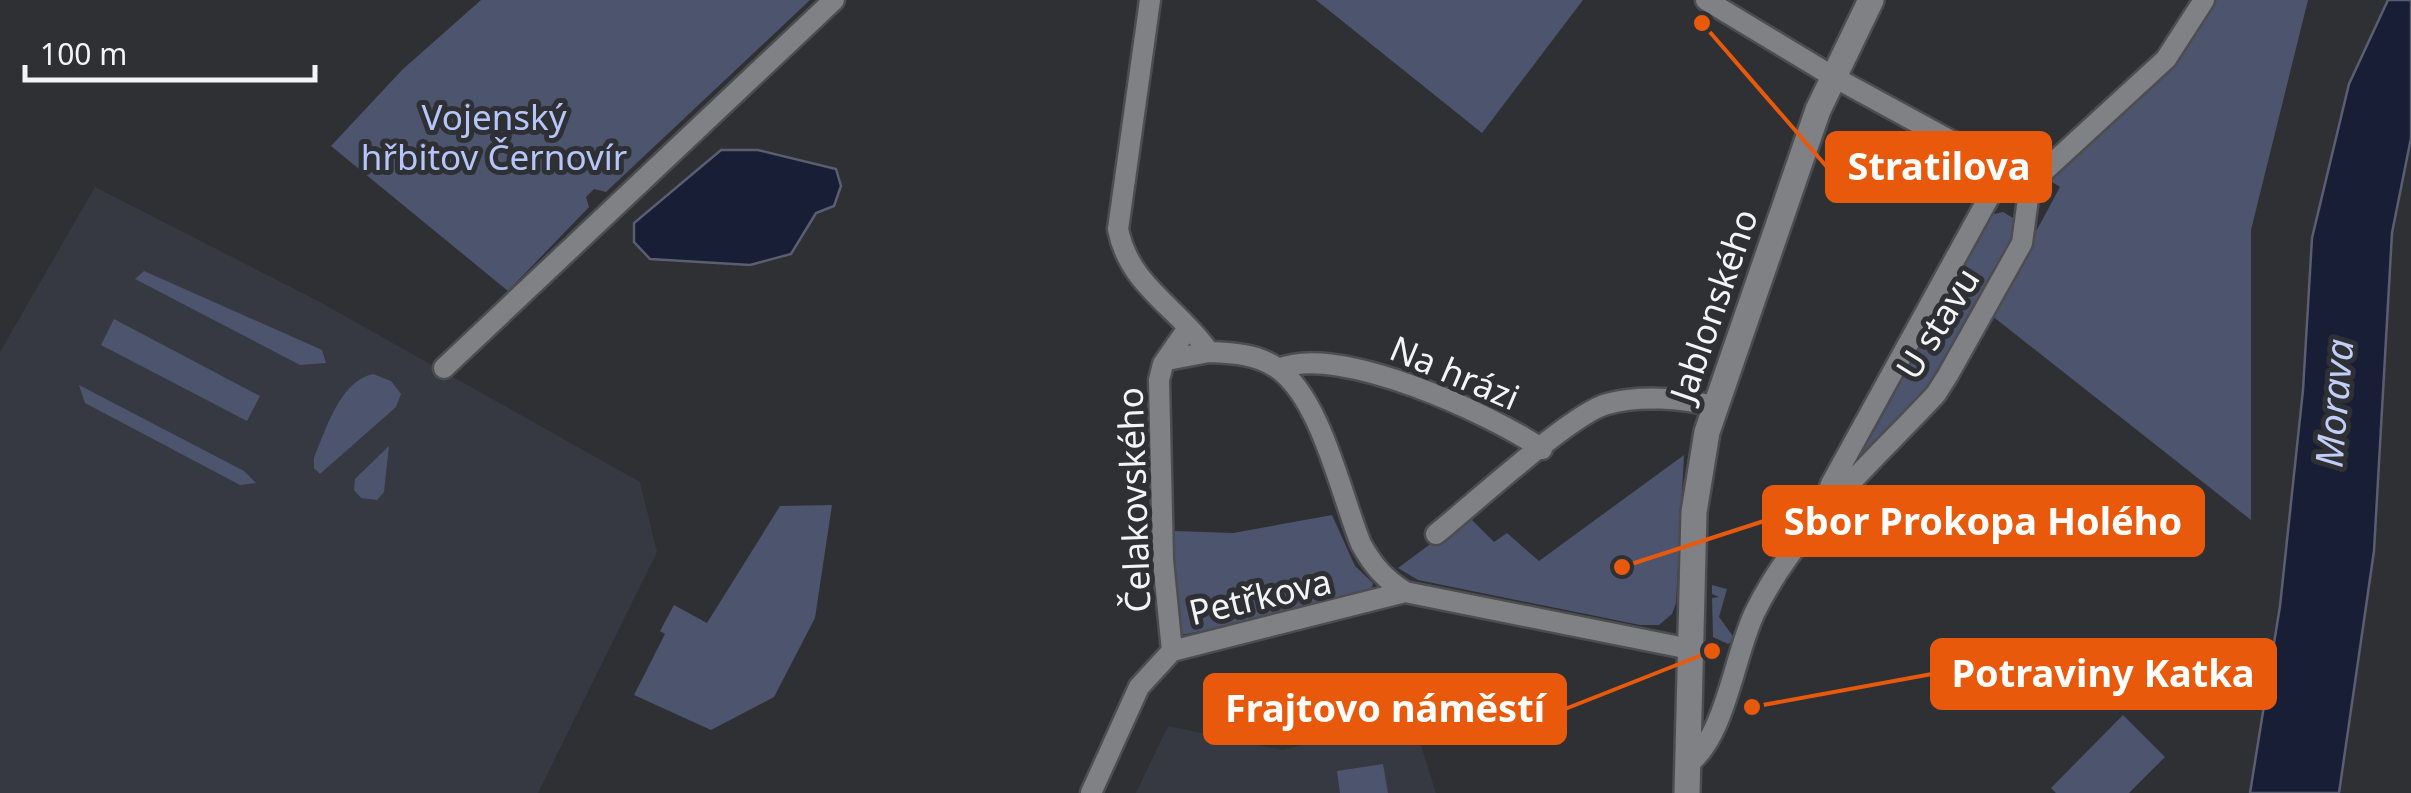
<svg xmlns="http://www.w3.org/2000/svg" width="2411" height="793" font-family="'Noto Sans',sans-serif">
<style>
.built{fill:#363942}
.green{fill:#4d546e}
.water{fill:#181e36;stroke:#5a5e70;stroke-width:2.5}
.lines{fill:none;stroke-linecap:round;stroke-linejoin:round}
.minor-casing{stroke:#4c4d50;stroke-width:25}
.tertiary-casing{stroke:#4c4d50;stroke-width:30}
.minor{stroke:#808185;stroke-width:20}
.tertiary{stroke:#808185;stroke-width:25}
.labels{text-anchor:middle;dominant-baseline:central;stroke-width:10;stroke-linejoin:round;paint-order:stroke}
.park-label{font-size:35px;fill:#b6c5fa;stroke:#2f3033}
.street-label{font-size:35px;fill:#f4f4f7;stroke:#2f3033}
.water-label{font-size:38px;font-style:italic;fill:#c2cef9;stroke:#2f3033}
.leader{fill:none;stroke:#e8590c;stroke-width:4}
.callout-dot{fill:#e8590c;stroke:#2f3033;stroke-width:4}
.callout{fill:#e8590c;stroke:#e8590c;stroke-width:4}
.callout-label{font-size:38px;text-anchor:middle;font-weight:bold;fill:#fff}
</style>
<rect width="100%" height="100%" fill="#2f3033"/>
<!-- built -->
<path class="built" d="M95,187L318,301L640,482L657,552L538,793H0V352Z
M1412,717L1436,793H1136L1168,726L1282,750Z"/>
<!-- green -->
<path class="green" d="M481,0H810L606,192L594,189L586,197L589,207L508,291L331,146L402,70Z
M1316,0H1583L1482,133Z
M2203,0H2308L2251,230V520L1991,315L2060,187L2046,178L2169,54Z
M2003,212L2013,218L2018,233L1935,385L1846,473L1990,215Z
M144,271L322,350L326,363L300,365L135,279Z
M114,319L260,396L247,421L101,345Z
M373,374L391,381L401,394L396,407L320,474L314,468V458C326,429 340,381 373,374Z
M79,385L244,471L256,483L240,485L85,403Z
M389,446L384,492L377,500L361,498L354,490L355,479Z
M1684,455L1676,603L1672,614L1659,625H1640L1418,580L1398,568L1468,516L1494,542L1507,533L1539,561Z
M832,505L815,618L774,697L711,730L634,695L665,634L660,631L674,605L707,623L780,506Z
M1332,515L1355,566L1373,583L1369,599L1181,635L1172,587L1175,531L1233,533Z
M1712,585L1727,589L1719,617L1735,639L1728,644L1713,637L1712,598L1719,597L1712,594Z
M2123,715L2165,757L2129,793H2056L2051,788Z
M1383,764L1388,793H1340L1337,771Z"/>
<!-- water -->
<path class="water" d="M2388,0H2411V138L2392,233L2374,551L2339,793H2250L2280,606L2303,390L2312,238L2349,84Z
M721,150H758L836,169L841,186L834,206L816,213L791,254L750,265L650,259L634,242V223Z"/>
<g class="lines">
<defs>
<path id="minor" d="M1150,0L1118,229C1129,286 1178,307 1209,352L1167,360
M1706,0L1832,76L2030,184
M2030,184L2166,59L2204,0
M1209,352C1233,353 1257,354 1277,368C1321,398 1341,495 1361,544C1373,566 1385,579 1405,592L1690,649
M444,368L834,0
M1279,369C1338,343 1491,414 1542,449
M1821,512L1831,484L2004,170
M1436,534C1470,507 1572,413 1607,404C1639,395 1681,398 1714,406
M1172,651L1163,560L1159,380L1163,364L1188,328
M1687,765C1726,737 1734,655 1755,612C1796,528 1873,462 1936,394L1948,375L2022,243L2030,184
M1091,793L1139,687L1172,651L1405,592"/>
<path id="tertiary" d="M1687,793L1694,512L1707,432L1818,110L1871,0"/>
</defs>
<!-- minor casing -->
<use href="#minor" class="minor-casing"/>
<!-- tertiary casing -->
<use href="#tertiary" class="tertiary-casing"/>
<!-- minor -->
<use href="#minor" class="minor"/>
<!-- tertiary -->
<use href="#tertiary" class="tertiary"/>
</g>
<g class="labels">
<!-- park labels -->
<g class="park-label">
<text x="494" y="116">Vojenský<tspan x="494" dy="40">hřbitov Černovír</tspan></text>
</g>
<!-- street labels -->
<g class="street-label">
<text transform="translate(1713 305) rotate(-71)">Jablonského</text>
<text transform="translate(1937 323) rotate(-58)">U stavu</text>
<text transform="translate(1455 372) rotate(23)">Na hrázi</text>
<text transform="translate(1133 500) rotate(-92)">Čelakovského</text>
<text transform="translate(1260 596) rotate(-13)">Petřkova</text>
</g>
<!-- water labels -->
<g class="water-label">
<text transform="translate(2333 403) rotate(-85)">Morava</text>
</g>
</g>
<!-- callouts -->
<path class="leader" d="M1702 23L1827 167M1622 567L1764 521M1752 707L1932 674M1712 651L1565 709"/>
<g class="callout-dot">
<circle cx="1702" cy="23" r="10"/>
<circle cx="1622" cy="567" r="10"/>
<circle cx="1752" cy="707" r="10"/>
<circle cx="1712" cy="651" r="10"/>
</g>
<g class="callout">
<rect x="1827" y="133" width="223" height="68" rx="10"/>
<rect x="1764" y="487" width="439" height="68" rx="10"/>
<rect x="1932" y="640" width="343" height="68" rx="10"/>
<rect x="1205" y="675" width="360" height="68" rx="10"/>
</g>
<g class="callout-label">
<text x="1939" y="180">Stratilova</text>
<text x="1983" y="535">Sbor Prokopa Holého</text>
<text x="2103" y="687">Potraviny Katka</text>
<text x="1385" y="722">Frajtovo náměstí</text>
</g>
<!-- scale -->
<path d="M25 65v15h290v-15" fill="none" stroke="#f4f4f7" stroke-width="5"/>
<text x="40" y="65" font-size="30" fill="#f4f4f7" stroke="#2f3033" stroke-width="8" paint-order="stroke">100 m</text>
</svg>
